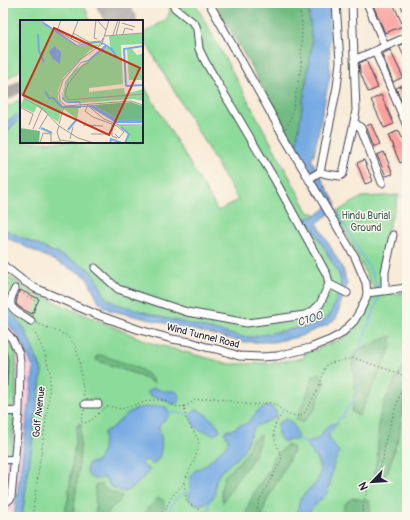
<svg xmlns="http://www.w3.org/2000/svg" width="410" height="520" font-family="Pangolin,sans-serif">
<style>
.built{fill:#f5cfdb}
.green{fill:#8cdb9a;stroke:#577e6a}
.forest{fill:#71bb82;stroke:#4a6e5e}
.water{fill:#76aae3;stroke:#4c668f}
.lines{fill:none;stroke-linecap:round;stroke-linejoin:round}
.stream{stroke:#76aae3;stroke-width:1.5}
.taxiway{stroke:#8d8688;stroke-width:12}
.runway{stroke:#8d8688;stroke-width:30}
.building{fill:#faa19e}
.minor-casing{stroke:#424052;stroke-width:9}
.path{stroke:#424052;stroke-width:1;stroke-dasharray:1 3;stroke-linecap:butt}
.minor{stroke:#fff;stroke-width:7}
.labels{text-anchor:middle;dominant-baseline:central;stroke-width:3;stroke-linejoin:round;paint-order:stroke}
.park-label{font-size:10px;fill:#425a58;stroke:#fbf7ec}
.street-label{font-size:10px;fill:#22223b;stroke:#fbf7ec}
.water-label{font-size:11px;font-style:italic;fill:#44587e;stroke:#fbf7ec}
.inset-river{fill:none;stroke:#76aae3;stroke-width:2}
.inset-road{fill:none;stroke:#a29a98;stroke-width:1}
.view{fill:#c8321e;fill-opacity:0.15;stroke:#c8321e;stroke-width:2}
.inset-edge{fill:none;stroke:#22223b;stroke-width:2}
</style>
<rect width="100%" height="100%" fill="#fbf7ec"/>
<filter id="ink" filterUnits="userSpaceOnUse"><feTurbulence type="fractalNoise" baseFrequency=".025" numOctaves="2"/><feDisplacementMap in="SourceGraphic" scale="8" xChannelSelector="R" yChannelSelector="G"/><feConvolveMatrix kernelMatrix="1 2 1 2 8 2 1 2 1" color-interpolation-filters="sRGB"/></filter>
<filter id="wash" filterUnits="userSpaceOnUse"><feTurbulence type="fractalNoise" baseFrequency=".012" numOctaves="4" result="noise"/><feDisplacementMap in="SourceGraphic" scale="16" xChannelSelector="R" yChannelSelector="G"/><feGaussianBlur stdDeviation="0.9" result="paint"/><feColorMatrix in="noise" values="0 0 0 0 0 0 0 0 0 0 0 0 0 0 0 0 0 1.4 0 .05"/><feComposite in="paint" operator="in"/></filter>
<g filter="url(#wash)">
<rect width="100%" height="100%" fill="#f8ead6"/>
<!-- built -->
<path class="built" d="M3,318L19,336L34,369L15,513L3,512Z"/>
<!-- green -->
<path class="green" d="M3,3H82L87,12L90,21H21V70L3,81Z
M168,3H195L309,213H315L316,214L312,218V226L340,276L341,286L330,315L323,321L308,326L252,337H242L164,318L114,303L105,297L95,275L86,267L3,229V140L11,127L21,118V142H142V83L218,211L238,200L142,36V34L164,21C169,16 172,10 168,3Z
M21,99L20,112L7,122L3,129V109Z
M399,195L386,235L379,270L383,286L373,288L346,234L333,214L362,197Z
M3,273L34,293L151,343L230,364L273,363L304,358L305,352L315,350L344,338L367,310L372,296L407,292V517H22L42,371L24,328L3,303Z
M3,334L9,342L16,354V407H3Z
M3,414H14L12,456L3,455V427L6,423L3,419Z"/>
<!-- forest -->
<path class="forest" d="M215,3H308L312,44L296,147Z
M392,336C390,359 376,378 367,398C364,404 362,410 359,416L352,412L355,389L352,364L355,351L383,339Z
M101,355C116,361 148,367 154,383L135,374L96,360L97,356Z
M407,365V394L403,406L399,436L387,473L382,477L373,474C381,456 376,434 380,415C384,399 395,381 403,367Z
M320,373L325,383L314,410L302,423L296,420L306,397L310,385L314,375Z
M81,423L80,452L74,510L72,517H63L68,500L77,425Z
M261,435L257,448L250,463L238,478L223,502L221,490L225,475L237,464L247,452L252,440Z
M287,445L292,447L293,452L266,502L262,517H245L249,504L256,489L267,474L273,458Z
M96,485H102L107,490L122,496L120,501L111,508L106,517H95L96,510L95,488Z
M158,498L163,500C166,506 163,511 161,517H142L148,508Z
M352,498L369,501L371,512L369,517H341L345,504Z"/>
<!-- water -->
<path class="water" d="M308,3H329L330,75L314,154L311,159L336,204L333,211L317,223L343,269L347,284L336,319L327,325L298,337L273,342H244L109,310L99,302L89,281L84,275L3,236V229L86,267L95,275L105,297L114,303L164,318L242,337H252L308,326L323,321L330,315L341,286L340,276L312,226L306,223L307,218C315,217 325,210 329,203L308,164L296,147L312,44Z
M21,102V118L11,127L3,140V130L7,122L20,112V103Z
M3,303L24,328L42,371L22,517H14L34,369L19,337L3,318Z
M154,388C157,389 160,390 164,391C173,392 178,388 180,399L177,403L172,404L161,398L150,396L148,393V391Z
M159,406L166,407C175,420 160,418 159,428C158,431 161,434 161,437C162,448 162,456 154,464H152L147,460L143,461C141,467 145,467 149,469V471C142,478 133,491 123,492L110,486L107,480L104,478C102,478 99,479 97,479C88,480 85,471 88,464L98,461L103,449L104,432L113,427L128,413L138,408Z
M269,406L276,411L277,415L276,417C270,421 263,422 257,426C249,432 248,445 242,453C235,461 224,467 218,476C213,483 218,494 212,499C207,504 191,508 189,498C188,495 190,492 190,489C190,484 189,479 192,474C195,469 200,469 204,466C214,459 220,450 229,443L228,439L224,432L228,430H232L240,425L247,424L254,415L260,409Z
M195,410H199C205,414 218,423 220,430C215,436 213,436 207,432C203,430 204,432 200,430C195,429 192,420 190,415Z
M286,419C295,421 295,431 298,438L297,440L290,439L284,442C276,437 278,430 278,423Z
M338,423L329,433C329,441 335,446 339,452C338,456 335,460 334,464C331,473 331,485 326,494C320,502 310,507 308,516V517H296L300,499L317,481L320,472V468L316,458L306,444L307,441C323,441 319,433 328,426C331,424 335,423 338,423Z"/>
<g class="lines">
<!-- stream -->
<path class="stream" d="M403,197L407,198
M334,206L373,275L377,289
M169,413H179L191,415
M334,424L342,417L354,399L361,384L359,371L354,362L379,298L378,295
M297,438L308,444
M168,517C168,513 169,511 171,507C175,496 180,495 191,491
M207,517L210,500"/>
<!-- taxiway -->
<path class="taxiway" d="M3,96L21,86"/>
<!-- runway -->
<path class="runway" d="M111,3L122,21"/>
</g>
<g id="blocks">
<!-- building -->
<path class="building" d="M372,3H393L403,26L385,33Z
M407,42V62L399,46Z
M390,50L403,77L393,82L382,54Z
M366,60L378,88L368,92L360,72L359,63Z
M405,84L407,88V113L396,88Z
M381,95L394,124L384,128L371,100Z
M371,124L380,144L374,147L366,126Z
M398,131L407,152V160L400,163L388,135Z
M384,152L393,174L386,176L377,155Z
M364,160L373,181L365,184L357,163Z
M20,290L39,299L32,314L22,309L16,304L17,298Z
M3,350H6L8,359L7,386H3Z"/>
</g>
</g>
<g filter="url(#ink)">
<use href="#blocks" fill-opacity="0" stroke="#424052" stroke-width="1"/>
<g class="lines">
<defs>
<path id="minor" d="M367,3L385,46
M404,3L407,9
M375,51L407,126
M354,60L407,37
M354,122L361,128L382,183
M320,172L326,174L340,176L343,174L354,122L356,110L352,3
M309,180L313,176L320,172L337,87L340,62L336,3
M3,265L22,280L35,288L95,314L140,330L172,339L191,342L206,347L221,350L239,356L261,357L277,356L310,348L330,340L341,334L354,321L360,311L366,298L367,293L366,283L355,257L283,135L209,3
M95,268L118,289L187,312L247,323L305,315L313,311L320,304L329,284L327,275L275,180L206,63L199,49L197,29L195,24L175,8L172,3
M329,284L347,293
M15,289C4,310 16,310 31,321
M385,291V272L393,235
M367,293L407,288
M3,329L12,339L19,353L20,363L19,411L11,498L5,503H3
M85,404H98
M3,412L19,411
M3,460L15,459"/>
</defs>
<!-- minor casing -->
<use href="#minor" class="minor-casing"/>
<!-- path -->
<path class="path" d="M286,128L291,119L301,68L302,25L299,3
M3,283L10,287
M20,292L34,300L36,304L33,316
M36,323L66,335L75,345L79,359L84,397
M32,327V329L37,337L45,354L50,373L49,398L32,517
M184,406L186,419L198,439L199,445L194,461L184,482L186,499L188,503L200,510L203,517
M84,410L81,421L85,423L92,420L104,408L108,406L121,409L151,400H163L175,406L182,407L188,405L195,400L215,398L251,405L267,403H272L277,406L284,412L289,415L299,416L302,415L305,412L319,388L325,367L327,365L330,363L354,358L401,374L403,376V385L385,441L383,460L376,475L369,485L365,498L362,513L359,517
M164,517C166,510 168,501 173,495C177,490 181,488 184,482
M256,517L259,501L280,463L282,457C278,447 270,434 276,423C278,420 281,416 283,413"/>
<!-- minor -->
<use href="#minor" class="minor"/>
</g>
</g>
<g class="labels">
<!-- park labels -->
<g class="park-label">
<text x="366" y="216">Hindu Burial<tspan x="366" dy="12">Ground</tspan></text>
</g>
<!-- street labels -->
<g class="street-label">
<text transform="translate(203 336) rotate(14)">Wind Tunnel Road</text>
<text transform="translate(39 412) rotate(-84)">Golf Avenue</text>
</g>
<!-- water labels -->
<g class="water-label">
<text transform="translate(310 319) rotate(-18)">C100</text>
</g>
</g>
<!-- overview -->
<g transform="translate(20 20)">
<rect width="123" height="123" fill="#f8ead6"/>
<path d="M0,0H21L24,5L56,26L81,24L69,31L43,58L38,70V79L43,86L38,102L4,77L0,70ZM123,13V24L101,25L103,64L69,68V72L104,68L105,74L123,69V81L113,79L60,83H48L43,78L45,63L55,50L87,27L100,42L90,26L89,16ZM107,29H112L117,35L123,33V60H109ZM4,78L17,86L14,93L0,86ZM59,86L57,99L44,89V87ZM97,105L123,106V123H106L109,114Z" fill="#8cdb9a"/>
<path d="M111,82L123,86V99H98L73,85ZM0,108L20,111L19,123H0Z" fill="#71bb82"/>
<path d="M21,0L57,25L78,21L84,23L92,28L102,43L87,27L69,41L61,43L45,63L42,76L47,82L60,81L61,86L73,85L98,99H123V103H96L70,87H61L59,83H47L42,79L45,62L61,42L68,40L85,25L78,23L56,26L24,5ZM34,26L41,32L40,44L33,39L29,32Z" fill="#76aae3"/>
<path class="inset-river" d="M18,14L19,31L24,42M106,66L104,29L123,26M106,66L123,65M25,71L29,78H33L42,87H61M101,107L109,114L105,123M21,108L32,113M48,110L57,99M90,123L91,119L102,123"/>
<path class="inset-road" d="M41,0L37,11L59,23L82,21L83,18M76,0L74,18L77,19M89,0L82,24L61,39L43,60L39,72L40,81L46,86L111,81L123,85M78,1L86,10M102,3L115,7M53,13L69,22M103,14L105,8L113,10M93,15L98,0M96,15L100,0M85,16L123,13M51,19L58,1L56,0M69,43L63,45L48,64L45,74L48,80L123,74M0,71L5,79L22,88L39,106L58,118L74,123M67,85L84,99L99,105H123M0,87L13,94L9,105M67,87L65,91L73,97L97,106L104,112L99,118L95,114M39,104L44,86M63,105L83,106M92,105V116L97,118M39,106L37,112L40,121M13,109L22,88M19,109L28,94M71,114H92M50,119L53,107M40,120L62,123M20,123L23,113L31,114V122H41"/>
<path class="view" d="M34,8L120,48L89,115L3,75Z"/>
<rect width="123" height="123" class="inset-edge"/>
</g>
<!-- margin -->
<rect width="410" height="520" fill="none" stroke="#fbf7ec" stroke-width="16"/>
<!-- north arrow -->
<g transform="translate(372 482) rotate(245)" stroke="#fbf7ec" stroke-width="3" paint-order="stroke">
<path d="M0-3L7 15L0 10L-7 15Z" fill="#22223b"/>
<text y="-6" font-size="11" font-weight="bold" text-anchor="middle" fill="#22223b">N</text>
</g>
</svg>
